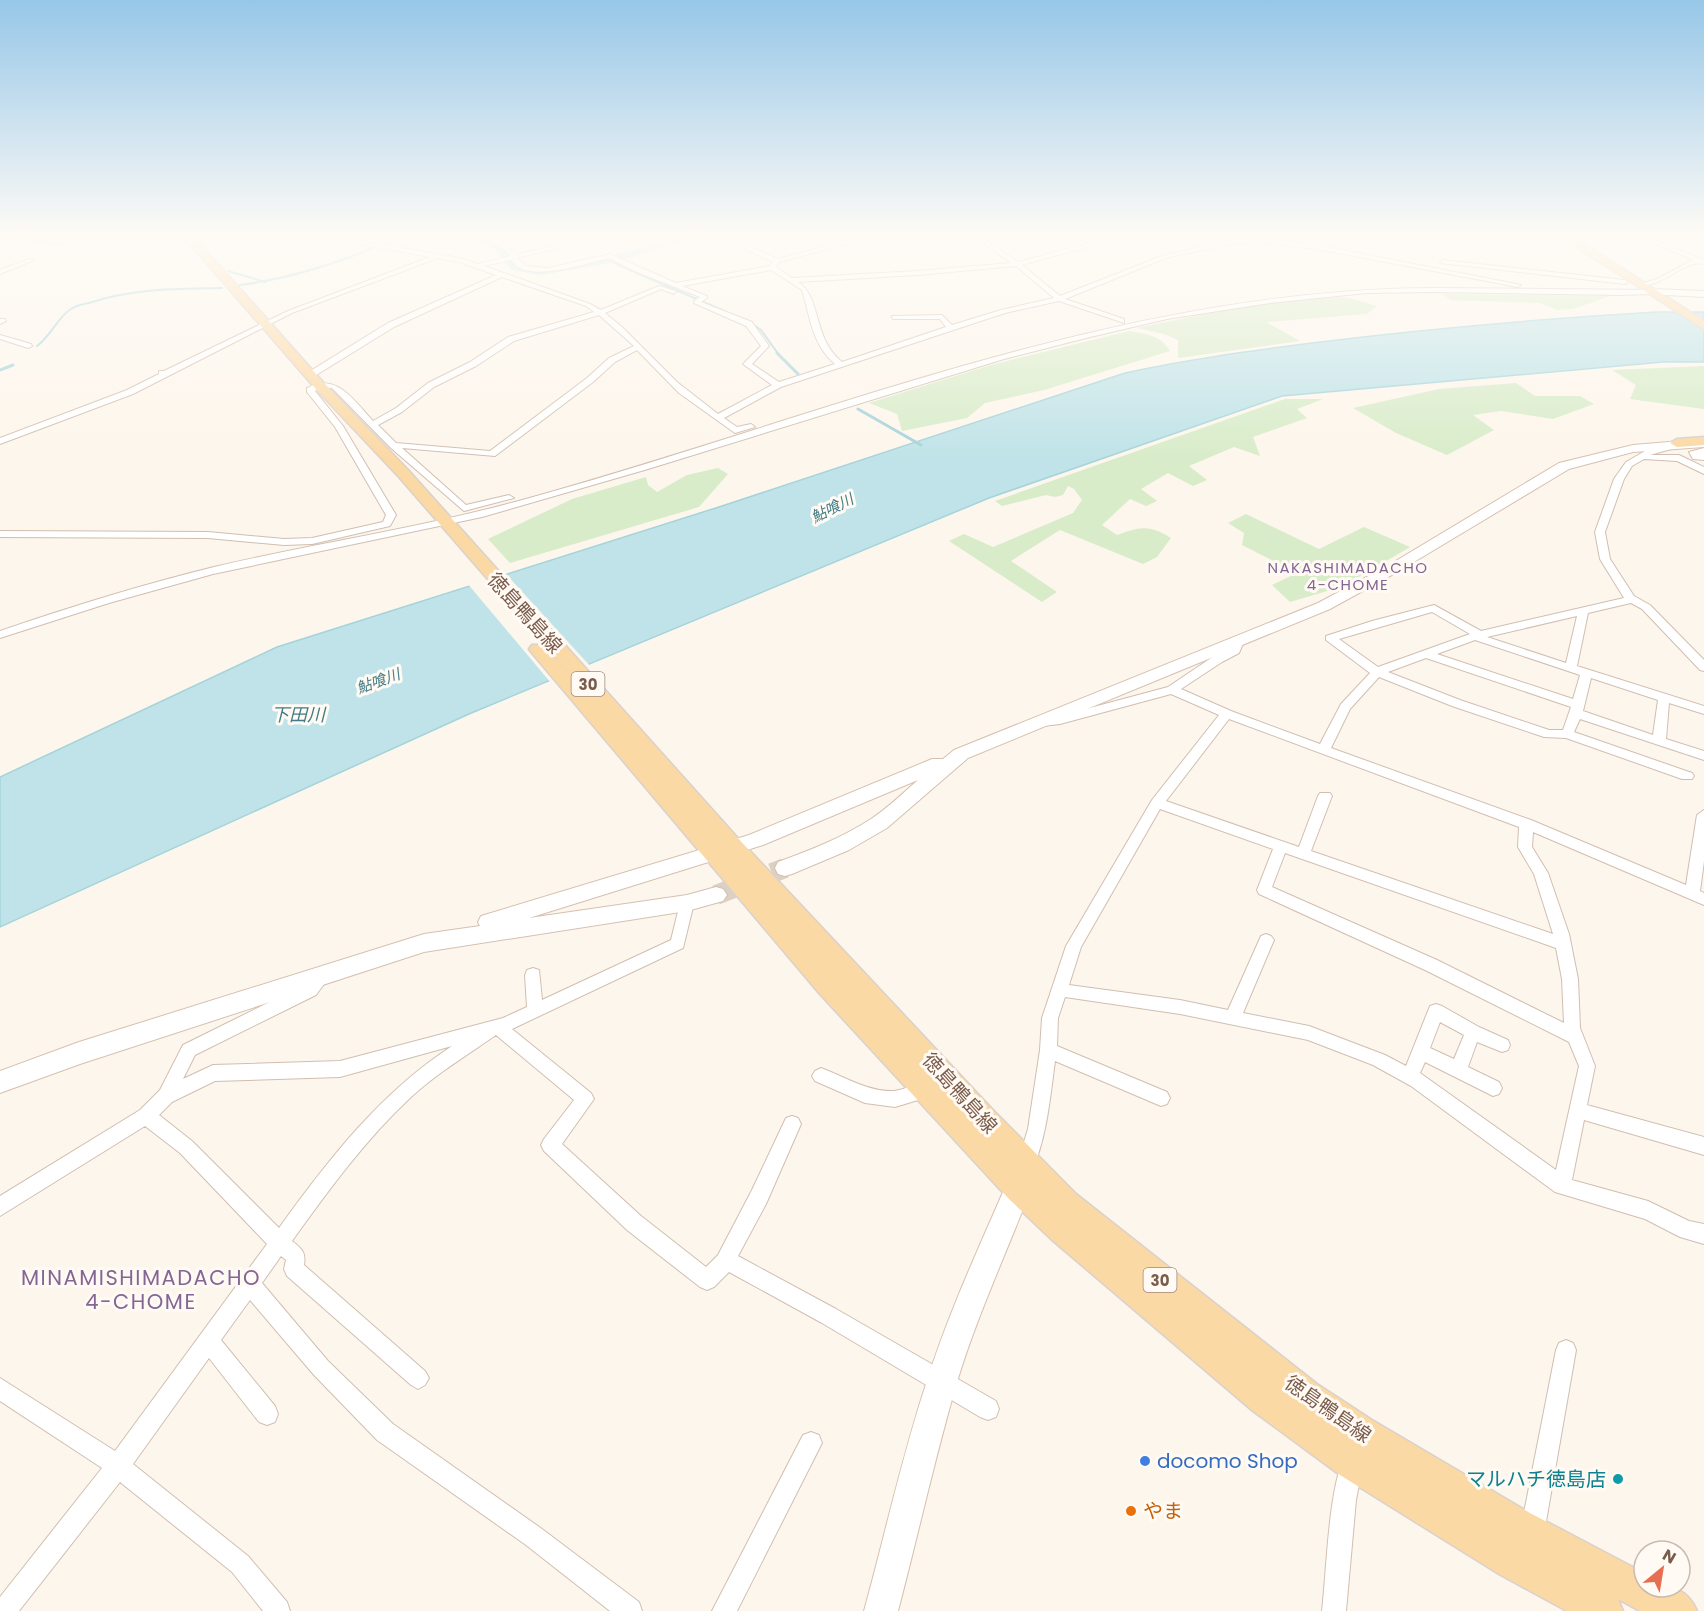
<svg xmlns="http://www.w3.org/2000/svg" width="1704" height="1611" font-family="Poppins,'Noto Sans JP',sans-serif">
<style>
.green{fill:#d8ecc9}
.water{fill:#bfe3e8;stroke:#a5d3da;stroke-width:1.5}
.pier{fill:#fdf6ec}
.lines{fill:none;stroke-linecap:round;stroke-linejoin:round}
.stream-far1{stroke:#a5d3da;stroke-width:2}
.stream{stroke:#a5d3da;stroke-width:3}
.river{fill:#bfe3e8;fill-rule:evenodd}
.secondary-tunnel{stroke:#dcd0c4;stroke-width:20;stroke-dasharray:20 10;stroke-linecap:butt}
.street-casing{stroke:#d1beb0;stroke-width:2}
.secondary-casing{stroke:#d6c0b0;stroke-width:2}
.primary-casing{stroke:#dad1cd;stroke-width:3}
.street{fill:#fff;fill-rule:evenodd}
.secondary{fill:#fff;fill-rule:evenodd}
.primary{fill:#fbd9a5;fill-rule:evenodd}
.shop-dot{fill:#3f7fe0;stroke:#fffaf3;stroke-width:2}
.culture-dot{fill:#0f9aa8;stroke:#fffaf3;stroke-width:2}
.food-dot{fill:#e8710a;stroke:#fffaf3;stroke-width:2}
.labels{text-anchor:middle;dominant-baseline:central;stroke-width:6;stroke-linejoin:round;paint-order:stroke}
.far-water-label{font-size:15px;font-style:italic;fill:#437c86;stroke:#fffaf3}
.far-neighbourhood-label{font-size:15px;letter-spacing:1.5px;fill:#846695;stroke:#fffaf3}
.shield{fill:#fffaf3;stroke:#a28b7f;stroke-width:1.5}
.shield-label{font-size:15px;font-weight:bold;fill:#7a5c4d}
.water-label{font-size:18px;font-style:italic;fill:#437c86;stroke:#fffaf3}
.near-street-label{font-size:20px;fill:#7a5c4d;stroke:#fffaf3}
.near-shop-label{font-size:20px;fill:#366cbe;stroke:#fffaf3;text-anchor:start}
.near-culture-label{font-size:20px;fill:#0d838f;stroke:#fffaf3;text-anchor:end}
.near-food-label{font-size:20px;fill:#c56008;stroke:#fffaf3;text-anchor:start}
.near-neighbourhood-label{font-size:21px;letter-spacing:1.5px;fill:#846695;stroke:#fffaf3}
</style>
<rect width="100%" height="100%" fill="#fdf6ec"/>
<!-- green -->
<path class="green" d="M1442,294L1610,296L1573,309L1557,310L1540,303L1451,300Z
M1345,297L1377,306L1367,314L1266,322L1300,341L1178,358V340L1164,334L1137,328C1203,314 1277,299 1345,297Z
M1129,331C1146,334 1161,335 1170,351L1044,390L985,403L967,418L902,431L897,414L869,403L991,365Z
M1704,366V409L1630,399L1636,385L1612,370Z
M1516,383L1535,396H1580L1594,404L1553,419L1501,411L1473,415L1494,430L1447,455L1396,433L1353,408L1439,389Z
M1285,399H1323L1297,409L1307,418L1253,437L1260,456L1234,447L1189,466L1207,480L1193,486L1168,473L1141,489L1157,501L1146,506L1130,499L1102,525L1117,535C1140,527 1148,524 1171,538L1157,557L1143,564L1060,530L1011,561L1057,592L1042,602L949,541L964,534L993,547L1073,513L1082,500L1074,489L1068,486L1063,495L1055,497L1046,495L1002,506L995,501Z
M718,468L728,474L699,507L510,563L488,539L572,499L646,477L648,485L657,492L687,475Z
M1246,514L1319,549L1364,527L1410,547L1344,586L1290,602L1272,585L1297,573L1242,545L1244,533L1228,523Z"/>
<!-- water -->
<path class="water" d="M1657,312H1704V362H1663L1282,396L989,498L469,714L0,927V777L277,647L722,506L1125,373C1184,360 1244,352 1304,344C1422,329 1539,319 1657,312Z"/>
<!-- pier -->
<path class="pier" d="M504,572L591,667L551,683L467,583Z"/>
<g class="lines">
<!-- stream-far1 -->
<path class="stream-far1" d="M1,235L64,245
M399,239L411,235
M605,259L724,311
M228,271L265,282
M240,285C287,279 332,265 375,247
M748,321L761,330L779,355
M37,346C51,336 57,318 71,309C77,305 83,304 89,303C133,288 176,289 222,288"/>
<!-- stream -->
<path class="stream" d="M777,353L798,374
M0,370L13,365
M858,409L921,445"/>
<!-- river -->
<path class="river" d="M467,235C500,235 500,243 521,264C558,282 660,235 706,235L611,263L540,275L512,270L494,249Z
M1270,235H1282L1287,240L1281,243Z"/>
<!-- secondary-tunnel -->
<path class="secondary-tunnel" d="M716,895L785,868"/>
<defs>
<path id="street" d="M313,235H328L376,244L400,235H409L384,245L460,258L478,264L510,256L500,245L477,235C492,235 508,242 516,255L596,235H607L517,258L526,266L548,268L610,254L676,283L770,266L773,262L715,235H723L778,259L868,235H879L779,262L776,267L792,278L917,271L1011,263L972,235H979L1018,262L1119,235H1130L1022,265L1060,296L1162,256L1230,240L1257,238L1317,245L1521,285L1518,287L1317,249L1257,242L1230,244L1166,258L1065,299L1124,319V323L1059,301L1005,313L781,387L724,418L737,427L751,424L755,427L735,433L679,393L637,350L615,362L593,382L495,456L402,448L466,505L509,495L514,498L464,511L391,448L332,388L320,387L315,391L343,426L396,515L390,526L312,544L284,545L208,538L0,537V531L208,532L284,539L312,538L383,522L386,515L335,427L307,392V388C337,372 354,401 373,421L396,408L428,383L470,362L508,337L594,312L586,306L502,277L394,327L313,377H307V373L388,323L496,275L459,262L438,258L292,313L133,394L0,444V438L127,390L159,374V371H164L288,311L430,257ZM609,258L637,272L700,297L694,301V303L746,326L761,346L743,364L772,385L718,414L677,382L622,327L605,313L661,289L674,294L676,291L659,286L601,310L590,304L484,266L511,260C525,285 587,263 609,258ZM1016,266L1054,298L1001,310L952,325L942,315L892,316V318L894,319H940L946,327L842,362C812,338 822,297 798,282L917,275ZM771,270L802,290C810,316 812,345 835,364L779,382L752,364L769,346L752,322L701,302L707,298V296L682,286ZM599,315L634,346L609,358L587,378L490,451L396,443L378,425L402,412L434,387L476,366L514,341Z
M1636,235L1649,237L1704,235V238L1655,240L1704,260V264C1687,258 1664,286 1643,285V283L1657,279L1693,260Z
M29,259L34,260L0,274V270Z
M1442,260L1625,280L1628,282L1625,284L1440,263Z
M1435,288L1651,290L1654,292L1651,294L1620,295L1435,292L1366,293L1270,303L1167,319L1086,338L1004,359L648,469L482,517L213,574L109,603L0,638V631C70,607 141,585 214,567C320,542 428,527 533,497C830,414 1122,289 1435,288Z
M0,319H5L6,321L0,324Z
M0,335L31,344L32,346L28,348L0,339Z
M1675,442L1678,443V447L1650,455H1679L1704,467V474L1677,461L1644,459L1632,466L1624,479L1605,532L1610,559L1634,596L1650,605L1704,660V671L1700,670L1642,609L1631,603L1588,613L1577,666L1704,706V714L1669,703L1666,739L1704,751V760L1580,719L1574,732L1692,773L1694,776L1692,779H1682L1566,738L1544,737L1452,706L1379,677L1350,709L1331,748L1531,820L1686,885L1697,815L1704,810V861L1700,891L1704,893V905L1533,832L1532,847L1548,873L1569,934L1578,979L1580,1028L1595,1066L1587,1105L1704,1137V1155L1584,1120L1572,1180L1648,1201L1689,1221L1704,1224V1244L1680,1237L1645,1219L1555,1192L1411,1086L1373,1065L1308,1040L1180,1014L1065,997L1058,1018L1057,1046L1167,1092L1170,1098L1167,1104L1161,1106L1055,1061C1050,1098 1047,1136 1032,1171L1026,1174L1020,1171L1017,1165L1028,1129L1040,1050L1042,1018L1066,946L1152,800L1219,715L1171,694L1060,724L1043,726L1037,722L1039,719L1060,716L1168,687L1214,656L1230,649L1233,639L1239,636L1245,639L1239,653L1222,662L1181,689L1231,711L1320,744L1341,704L1370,673L1326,640V636L1372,621L1434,605L1481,631L1624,598L1600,559L1595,532L1614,479L1626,462L1645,451ZM1432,612L1470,634L1378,667L1339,639ZM1577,616L1566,663L1487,637ZM1475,640L1580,675L1573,699L1437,654ZM1426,658L1571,707L1563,730H1549L1460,700L1388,672ZM1591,678L1658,700L1653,735L1583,711ZM1229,719L1519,827L1518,847L1534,874L1553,934L1311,851L1332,796L1330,793H1320L1318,796L1299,847L1166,801ZM1160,809L1273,849L1257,890L1259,894L1425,970L1569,1042L1579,1066L1556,1170L1420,1073L1425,1062L1493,1096L1499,1094L1502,1088L1499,1082L1468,1067L1477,1042L1502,1052L1508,1050L1510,1045L1508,1040L1479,1027L1442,1006L1436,1004L1430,1006L1406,1066L1385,1055L1309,1026L1243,1013L1274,940L1271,936L1266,934L1261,936L1228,1010L1180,1000L1069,985L1081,947ZM1285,853L1556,948L1562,979L1564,1023L1437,960L1272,887ZM1440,1022L1464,1035L1454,1059L1430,1048Z
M1704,448V454H1699H1704V460L1693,459L1689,452Z
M687,897L692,899L694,903L683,948L512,1029L591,1093L594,1099L562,1144L641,1216L706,1267L718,1255L752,1190L786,1118L792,1116L798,1118L801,1124L766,1204L738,1256L836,1309L996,1401L999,1409L996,1417L988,1420L980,1417L822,1323L729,1272L714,1287L707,1290L700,1287L627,1230L544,1151L541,1145L544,1139L574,1100L496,1035C467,1055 436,1074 410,1098C365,1140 328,1191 292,1241C302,1249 306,1252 304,1265L425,1371L429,1378L425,1385L418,1389L411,1385L287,1276L284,1269L286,1260L281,1256L262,1283L328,1361L393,1424L542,1529L639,1602L642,1611H610L526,1545L377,1440L314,1375L250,1300L221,1340L275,1406L278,1414L275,1422L267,1425L259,1422L209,1358L133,1464L248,1556L287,1602L290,1611H263L232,1572L120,1482L19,1611H0V1597L102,1468L0,1401V1378L115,1451L267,1244L180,1153L145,1126L0,1216V1196L140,1110L160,1090L183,1045L304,985C311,977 316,967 328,971L330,976L316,995L195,1055L183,1079L213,1065L340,1061L503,1018L527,1007L525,975L527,970L533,968L539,970L542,1000L671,940L680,903L682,899ZM452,1046C381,1092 328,1160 279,1228L192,1141L159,1115L172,1102L215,1081L340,1077Z
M821,1068C845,1077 868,1092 894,1091C907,1090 919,1080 931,1084L934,1090L931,1096L895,1107L865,1103L815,1081L812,1076L815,1071Z
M1566,1340L1573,1343L1576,1350L1544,1533L1540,1541L1532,1545L1524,1541L1520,1533L1556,1350L1559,1343Z
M811,1432L819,1435L822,1443L737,1611H712L803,1435Z
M1352,1453L1360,1456L1363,1464L1356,1500L1346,1611H1322C1327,1567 1328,1496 1344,1456Z"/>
<path id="secondary" d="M1651,289L1704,291V297L1648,294L1646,292Z
M1704,439V447L1633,452L1569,469L1399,571L1330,609L968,758L887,828L849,850L792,874L785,876L778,874L775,868L778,862C810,850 842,838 871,819C888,808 903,793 918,780L763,845L529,918L687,895L716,887L723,889L727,895L723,901L687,911L424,952L80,1064L0,1093V1071L79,1042L424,934L480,926L478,922L481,916L749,835L932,759H943L954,750L1318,603L1389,565L1559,463L1633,445Z
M1022,1165L1031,1169L1035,1178C1010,1246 978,1312 957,1382C935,1457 918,1535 898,1611H864C885,1535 902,1456 927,1381C950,1308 983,1239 1013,1169Z"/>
<path id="primary" d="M182,235H192L323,382L409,471L735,835L992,1109L1076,1194L1317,1384L1372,1420L1530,1513L1644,1573V1587C1669,1587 1686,1585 1697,1611H1640L1618,1599L1623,1611H1567L1499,1574L1340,1475L1253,1411L1051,1239L1008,1198L819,993L532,653L529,649L532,645H544L577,682L399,477L315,388Z
M1568,235H1578L1589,247L1704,321V329L1583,251Z
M1704,437V445L1677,447L1670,443L1677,439Z"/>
</defs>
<!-- street casing -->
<use href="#street" class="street-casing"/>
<!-- secondary casing -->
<use href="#secondary" class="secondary-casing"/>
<!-- primary casing -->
<use href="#primary" class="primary-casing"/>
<!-- street -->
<use href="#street" class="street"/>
<!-- secondary -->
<use href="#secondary" class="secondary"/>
<!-- primary -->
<use href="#primary" class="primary"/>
</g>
<!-- sky -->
<linearGradient id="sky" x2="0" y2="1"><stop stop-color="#97c7e8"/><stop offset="0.51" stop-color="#fefbf6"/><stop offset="1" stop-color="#fefbf6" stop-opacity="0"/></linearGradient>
<rect width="1704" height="461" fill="url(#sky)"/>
<!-- markers -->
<circle class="shop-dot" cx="1145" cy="1461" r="6"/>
<circle class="culture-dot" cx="1618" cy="1479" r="6"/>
<circle class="food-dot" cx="1131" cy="1511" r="6"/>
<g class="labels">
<!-- far-water labels -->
<g class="far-water-label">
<text transform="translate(832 508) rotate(-27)">鮎喰川</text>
<text transform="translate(378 681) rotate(-20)">鮎喰川</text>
</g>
<!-- far-neighbourhood labels -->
<g class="far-neighbourhood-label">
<text x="1348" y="567">NAKASHIMADACHO<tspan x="1348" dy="17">4-CHOME</tspan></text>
</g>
<!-- shield labels -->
<g class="shield">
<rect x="571.5" y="672" width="33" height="24" rx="4.5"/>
<rect x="1143.5" y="1268" width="33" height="24" rx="4.5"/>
</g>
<g class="shield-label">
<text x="588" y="684">30</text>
<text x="1160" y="1280">30</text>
</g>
<!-- water labels -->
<g class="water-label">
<text x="298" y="714">下田川</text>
</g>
<!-- near-street labels -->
<g class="near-street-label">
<text transform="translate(525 613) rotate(48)">徳島鴨島線</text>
<text transform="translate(960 1093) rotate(48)">徳島鴨島線</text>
<text transform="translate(1328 1409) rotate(35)">徳島鴨島線</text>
</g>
<!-- near-shop labels -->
<g class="near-shop-label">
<text x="1157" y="1461">docomo Shop</text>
</g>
<!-- near-culture labels -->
<g class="near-culture-label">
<text x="1606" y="1479">マルハチ徳島店</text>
</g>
<!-- near-food labels -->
<g class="near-food-label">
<text x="1143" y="1511">やま</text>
</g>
<!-- near-neighbourhood labels -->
<g class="near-neighbourhood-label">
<text x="141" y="1277">MINAMISHIMADACHO<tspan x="141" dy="24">4-CHOME</tspan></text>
</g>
</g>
<!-- north arrow -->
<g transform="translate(1662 1569) rotate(30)"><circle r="28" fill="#fffaf3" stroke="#cabbb1" stroke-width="1.5"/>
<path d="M0-4.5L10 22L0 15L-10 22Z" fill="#e76f51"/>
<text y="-9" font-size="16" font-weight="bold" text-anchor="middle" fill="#7a5c4d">N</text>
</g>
</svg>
